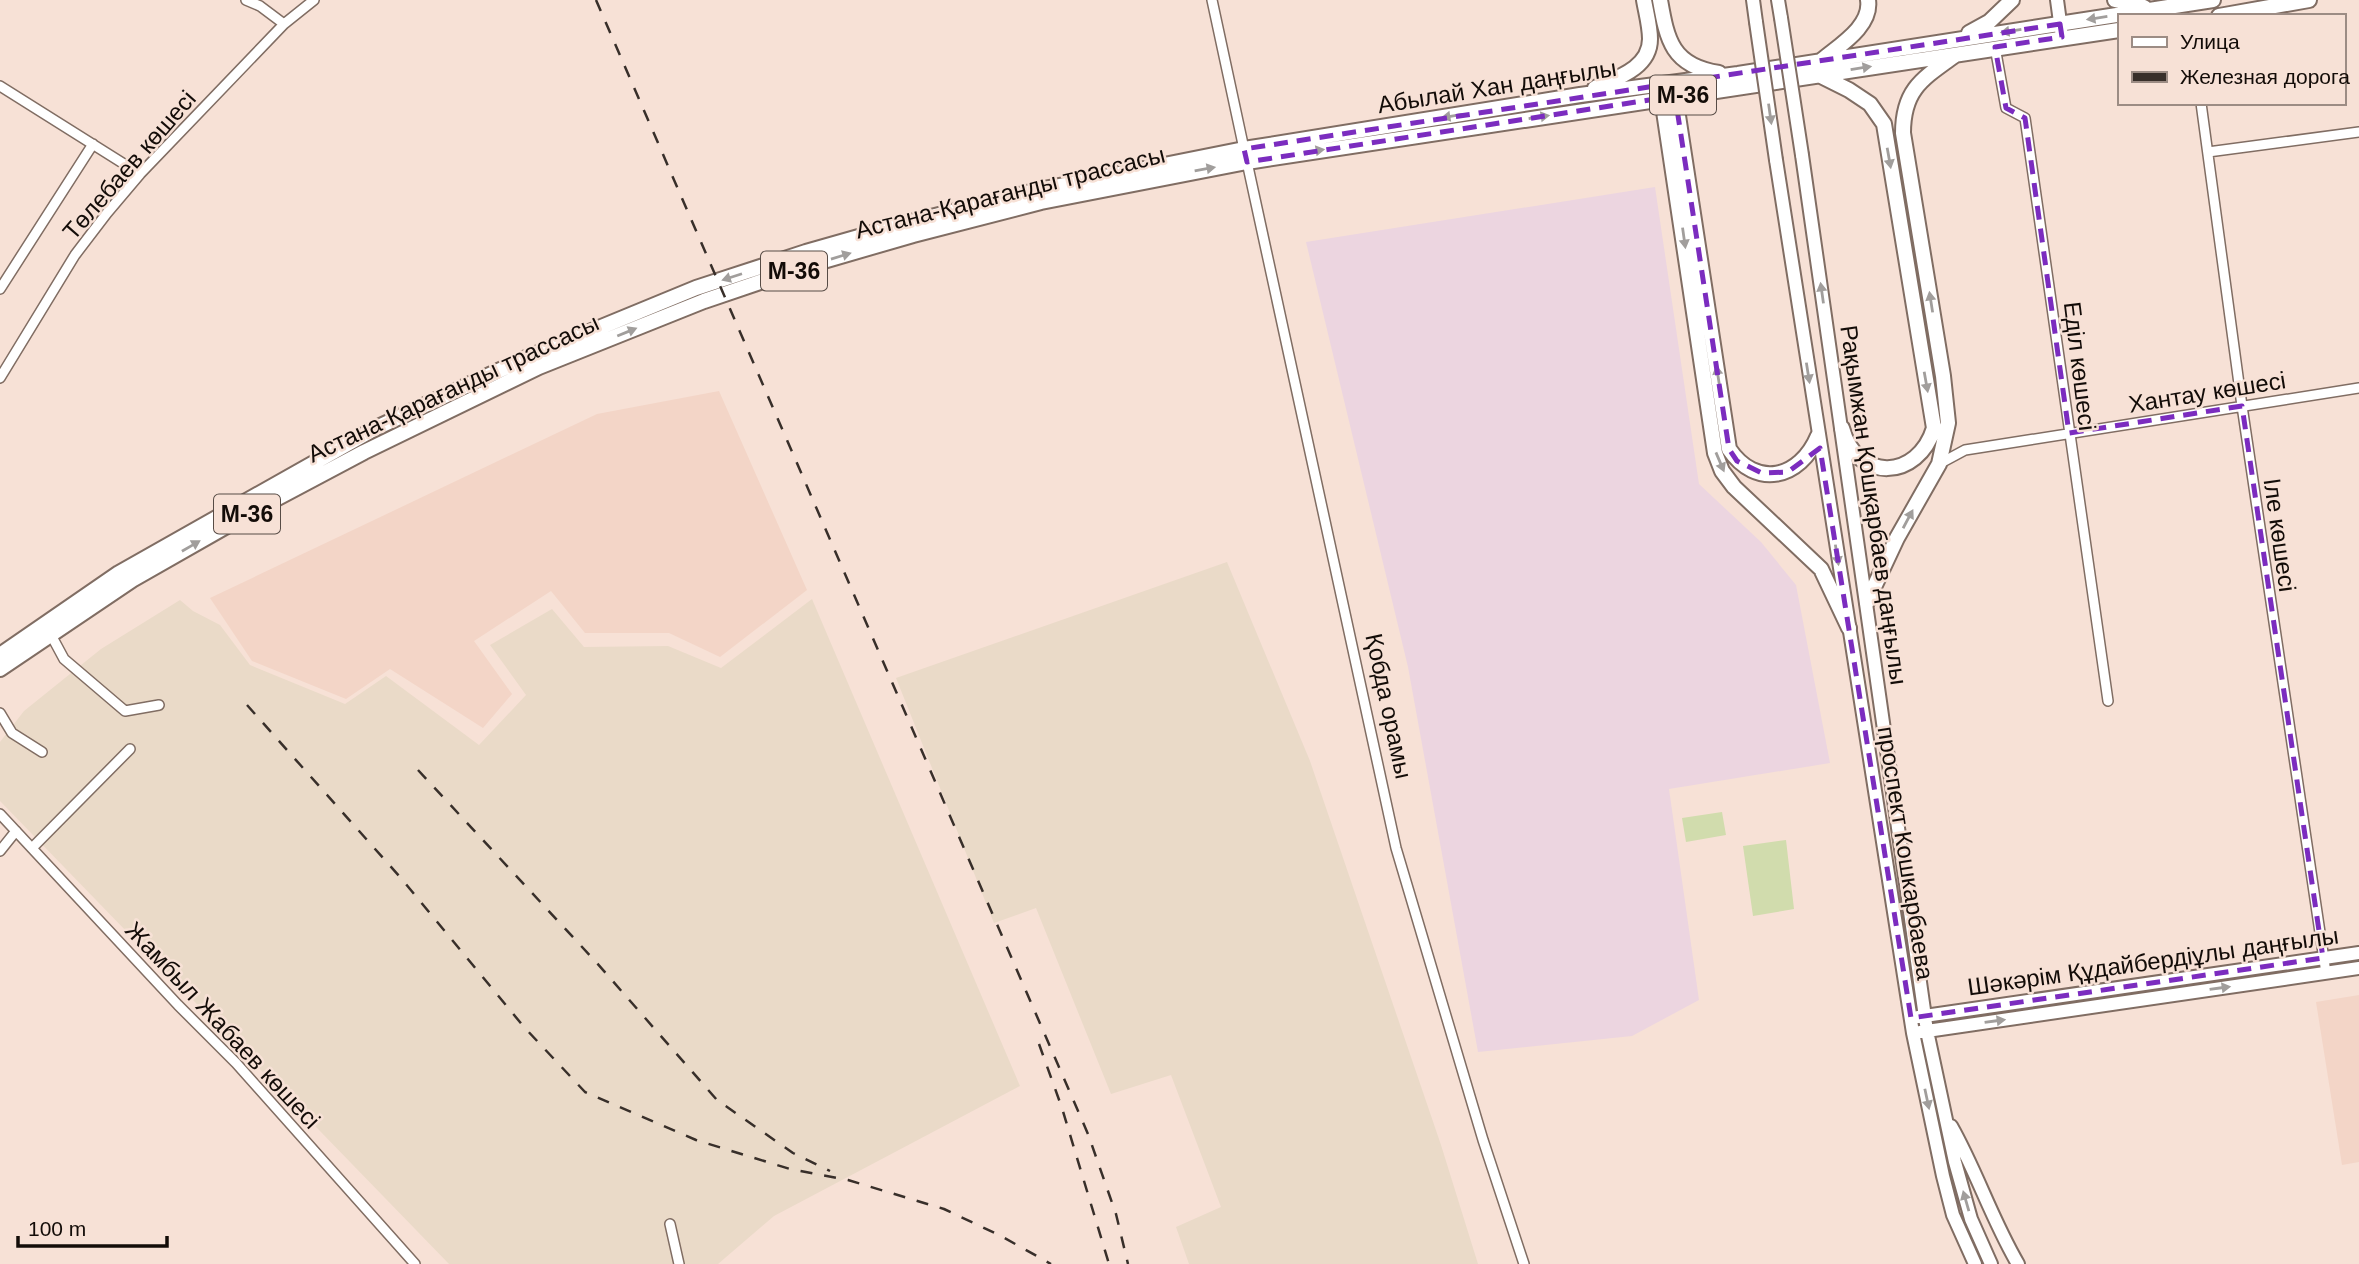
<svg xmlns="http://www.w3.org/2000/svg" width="2359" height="1264" font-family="Helvetica,sans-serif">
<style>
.built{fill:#f3d5c7}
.industrial{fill:#eadac8}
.medical{fill:#ecd5e0}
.green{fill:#d1dcad}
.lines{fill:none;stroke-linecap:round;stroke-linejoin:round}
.street-casing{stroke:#806d63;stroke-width:12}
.secondary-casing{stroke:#806d63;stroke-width:16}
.primary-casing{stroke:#806d63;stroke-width:18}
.street{stroke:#fff;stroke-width:9}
.secondary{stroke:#fff;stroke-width:12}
.primary{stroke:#fff;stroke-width:14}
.rail{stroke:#382f2a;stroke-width:2.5;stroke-dasharray:12 12;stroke-linecap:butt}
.secondary-bridge-casing{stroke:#806d63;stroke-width:16;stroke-linecap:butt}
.secondary-bridge{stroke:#fff;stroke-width:12}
.oneway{fill:#a19e9c}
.marked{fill:none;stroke:#7b2cbf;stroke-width:5;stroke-dasharray:14 9;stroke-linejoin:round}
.labels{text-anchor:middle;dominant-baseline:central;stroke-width:5;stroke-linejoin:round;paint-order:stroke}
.shield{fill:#f7e1d6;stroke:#574c46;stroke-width:2}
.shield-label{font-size:23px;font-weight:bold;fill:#130c08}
.street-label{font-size:24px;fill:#130c08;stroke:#f7e1d6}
</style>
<rect width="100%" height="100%" fill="#f7e1d6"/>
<!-- built -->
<path class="built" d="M719,391L807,590L720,657L669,633H585L551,591L474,641L512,694L483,728L390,669L346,699L252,661L210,598L597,414Z
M2359,995V1162L2342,1165L2316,1002Z"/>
<!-- industrial -->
<path class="industrial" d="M1227,562L1310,761L1441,1145L1478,1264H1189L1176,1227L1221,1207L1171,1075L1111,1094L1036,908L994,923L896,678Z
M812,599L1020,1086L774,1216L718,1264H449L0,801V742L24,711L101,649L180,600L193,611L220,625L250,665L345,704L386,676L479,745L526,695L490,645L552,609L584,647L668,646L721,668Z"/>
<!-- medical -->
<path class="medical" d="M1655,187L1699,484L1761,542L1796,585L1830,763L1669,789L1699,1000L1632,1036L1478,1052L1408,667L1306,242Z"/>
<!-- green -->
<path class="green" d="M1722,812L1726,835L1686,842L1682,818Z
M1786,840L1794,909L1753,916L1743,846Z"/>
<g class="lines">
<defs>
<path id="street" d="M246,0L260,6L284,24
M1212,0L1244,149
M1995,47L2006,108L2025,118L2108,701
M0,86L140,174
M2201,103L2242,406L2326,973
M2208,152L2359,132
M1247,162L1396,848L1483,1140L1524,1264
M0,289L93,144
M0,378L75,255L107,213L140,174L284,24L314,0
M1939,464L1965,450L2359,388
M50,633L64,659L125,711L159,705
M0,713L12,733L42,752
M0,814L178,1005L236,1063L415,1264
M33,847L130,749
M0,851L16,831
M670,1224L679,1264"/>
<path id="secondary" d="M1753,0L1756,22
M1778,0L1781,18
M2057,0L2062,37
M1802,155L1927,1031L1955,1162L1971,1219L1991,1264
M1776,160L1913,1033L1943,1176L1953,1215L1975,1264
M1918,1017L2359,953
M1920,1032L2359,968
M1951,1126C1976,1170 1992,1220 2018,1264"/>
<path id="primary" d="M1660,0C1667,40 1672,66 1719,73
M2115,0L2144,7
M2219,16L2309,0
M1969,33L1989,22L2012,0
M1822,60C1840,45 1872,26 1868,0
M1819,75L1849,90L1870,104L1884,124L1934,428C1918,480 1857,483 1842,428
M1595,88C1617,78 1650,68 1650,39C1650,26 1646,12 1644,0
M1675,96L1729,449C1756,489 1800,479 1818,436
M1662,98L1715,453L1722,471L1734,487L1821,569L1849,628
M1867,602L1897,538L1939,464L1948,423L1943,376L1903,133C1903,90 1922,79 1954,56
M0,655L119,573L374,429L526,358L696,288L806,252L915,221L1039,190L1244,149L1580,95L1738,74L2213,0
M0,669L132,580L253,511L364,452L539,367L704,301L813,264L913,235L1041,202L1247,162L2119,30"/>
</defs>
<!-- street casing -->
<use href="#street" class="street-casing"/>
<!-- secondary casing -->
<use href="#secondary" class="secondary-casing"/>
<!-- primary casing -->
<use href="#primary" class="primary-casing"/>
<!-- street -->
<use href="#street" class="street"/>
<!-- secondary -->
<use href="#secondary" class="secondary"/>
<!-- primary -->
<use href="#primary" class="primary"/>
<!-- rail -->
<path class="rail" d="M596,0L1088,1134L1116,1214L1128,1264
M247,705L400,877L524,1027L585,1092L696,1140L790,1169L848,1180L944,1209L1001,1236L1051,1264
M418,770L596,962L717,1100L793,1153L830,1171
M1039,1044L1062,1108L1109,1264"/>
<defs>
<path id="secondary-bridge" d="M1781,18L1802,155
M1756,22L1776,160"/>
</defs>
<!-- secondary-bridge casing -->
<use href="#secondary-bridge" class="secondary-bridge-casing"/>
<!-- secondary-bridge -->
<use href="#secondary-bridge" class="secondary-bridge"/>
</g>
<!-- one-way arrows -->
<defs><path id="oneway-solid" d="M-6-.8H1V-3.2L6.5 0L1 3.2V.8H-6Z" transform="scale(1.75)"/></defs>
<g class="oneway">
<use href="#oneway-solid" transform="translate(2097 18) rotate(171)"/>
<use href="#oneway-solid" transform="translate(2011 31) rotate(171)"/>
<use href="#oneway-solid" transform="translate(1861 68) rotate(-9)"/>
<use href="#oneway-solid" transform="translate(1770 114) rotate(82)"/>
<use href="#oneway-solid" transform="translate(1452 116) rotate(171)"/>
<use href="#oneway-solid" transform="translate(1539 117) rotate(-9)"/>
<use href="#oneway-solid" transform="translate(1314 151) rotate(-9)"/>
<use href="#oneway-solid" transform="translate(1889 158) rotate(80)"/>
<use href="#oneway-solid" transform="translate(1205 169) rotate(-10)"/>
<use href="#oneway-solid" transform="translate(1684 238) rotate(82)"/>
<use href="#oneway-solid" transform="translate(841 256) rotate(-17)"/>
<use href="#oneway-solid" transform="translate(732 277) rotate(162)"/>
<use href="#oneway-solid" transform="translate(1822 293) rotate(-98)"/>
<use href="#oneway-solid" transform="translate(1931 302) rotate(-99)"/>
<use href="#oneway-solid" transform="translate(627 332) rotate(-22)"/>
<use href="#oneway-solid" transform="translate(1808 373) rotate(81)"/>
<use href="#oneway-solid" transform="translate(1718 376) rotate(-99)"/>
<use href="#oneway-solid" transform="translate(1926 382) rotate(80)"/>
<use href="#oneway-solid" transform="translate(1720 462) rotate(67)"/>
<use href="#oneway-solid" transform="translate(1908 519) rotate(-62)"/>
<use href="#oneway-solid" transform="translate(191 546) rotate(-30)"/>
<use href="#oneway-solid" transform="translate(1837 555) rotate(81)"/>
<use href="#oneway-solid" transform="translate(2220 988) rotate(-8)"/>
<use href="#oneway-solid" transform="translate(1995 1021) rotate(-8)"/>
<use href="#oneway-solid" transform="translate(1927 1099) rotate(78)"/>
<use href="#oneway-solid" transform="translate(1966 1201) rotate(-106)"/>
</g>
<!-- marked area -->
<path class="marked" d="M2060,24L2062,37L1995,47L2006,108L2025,118L2069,433L2242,406L2323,958L1911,1018L1820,448L1788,472L1762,473L1737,461L1729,449L1675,96L1247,162L1244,149Z"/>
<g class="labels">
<!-- shield labels -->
<g class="shield">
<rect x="1650" y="75.5" width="66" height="39" rx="5"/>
<rect x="761" y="251.5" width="66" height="39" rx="5"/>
<rect x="214" y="494.5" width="66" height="39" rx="5"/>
</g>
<g class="shield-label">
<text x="1683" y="95">M-36</text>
<text x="794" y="271">M-36</text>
<text x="247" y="514">M-36</text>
</g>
<!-- street labels -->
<g class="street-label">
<text transform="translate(1497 86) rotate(-9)">Абылай Хан даңғылы</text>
<text transform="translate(129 165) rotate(-49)">Төлебаев көшесі</text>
<text transform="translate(1010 192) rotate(-14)">Астана-Қарағанды трассасы</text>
<text transform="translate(2080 366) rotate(83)">Еділ көшесі</text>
<text transform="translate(453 388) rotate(-25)">Астана-Қарағанды трассасы</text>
<text transform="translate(2207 392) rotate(-9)">Хантау көшесі</text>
<text transform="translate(1874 505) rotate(82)">Рақымжан Қошқарбаев даңғылы</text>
<text transform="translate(2280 535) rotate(82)">Іле көшесі</text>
<text transform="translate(1389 706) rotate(78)">Қобда орамы</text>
<text transform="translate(1906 853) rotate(81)">проспект Кошкарбаева</text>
<text transform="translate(2153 961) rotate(-8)">Шәкәрім Құдайбердіұлы даңғылы</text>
<text transform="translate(223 1025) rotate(47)">Жамбыл Жабаев көшесі</text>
</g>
</g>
<!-- legend -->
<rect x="2118" y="14" width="228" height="91" fill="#f7e1d6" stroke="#9c8c84" stroke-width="2"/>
<rect x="2132" y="37" width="35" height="10" fill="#ffffff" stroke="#9c8c84" stroke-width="2"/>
<text x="2180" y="49" font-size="21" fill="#130c08">Улица</text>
<rect x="2132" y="72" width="35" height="10" fill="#382f2a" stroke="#9c8c84" stroke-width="2"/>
<text x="2180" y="84" font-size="21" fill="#130c08">Железная дорога</text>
<!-- scale -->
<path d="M18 1236v10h149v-10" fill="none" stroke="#130c08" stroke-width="3.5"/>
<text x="28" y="1236" font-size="21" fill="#130c08" stroke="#f7e1d6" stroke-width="5" paint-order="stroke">100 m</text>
</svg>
